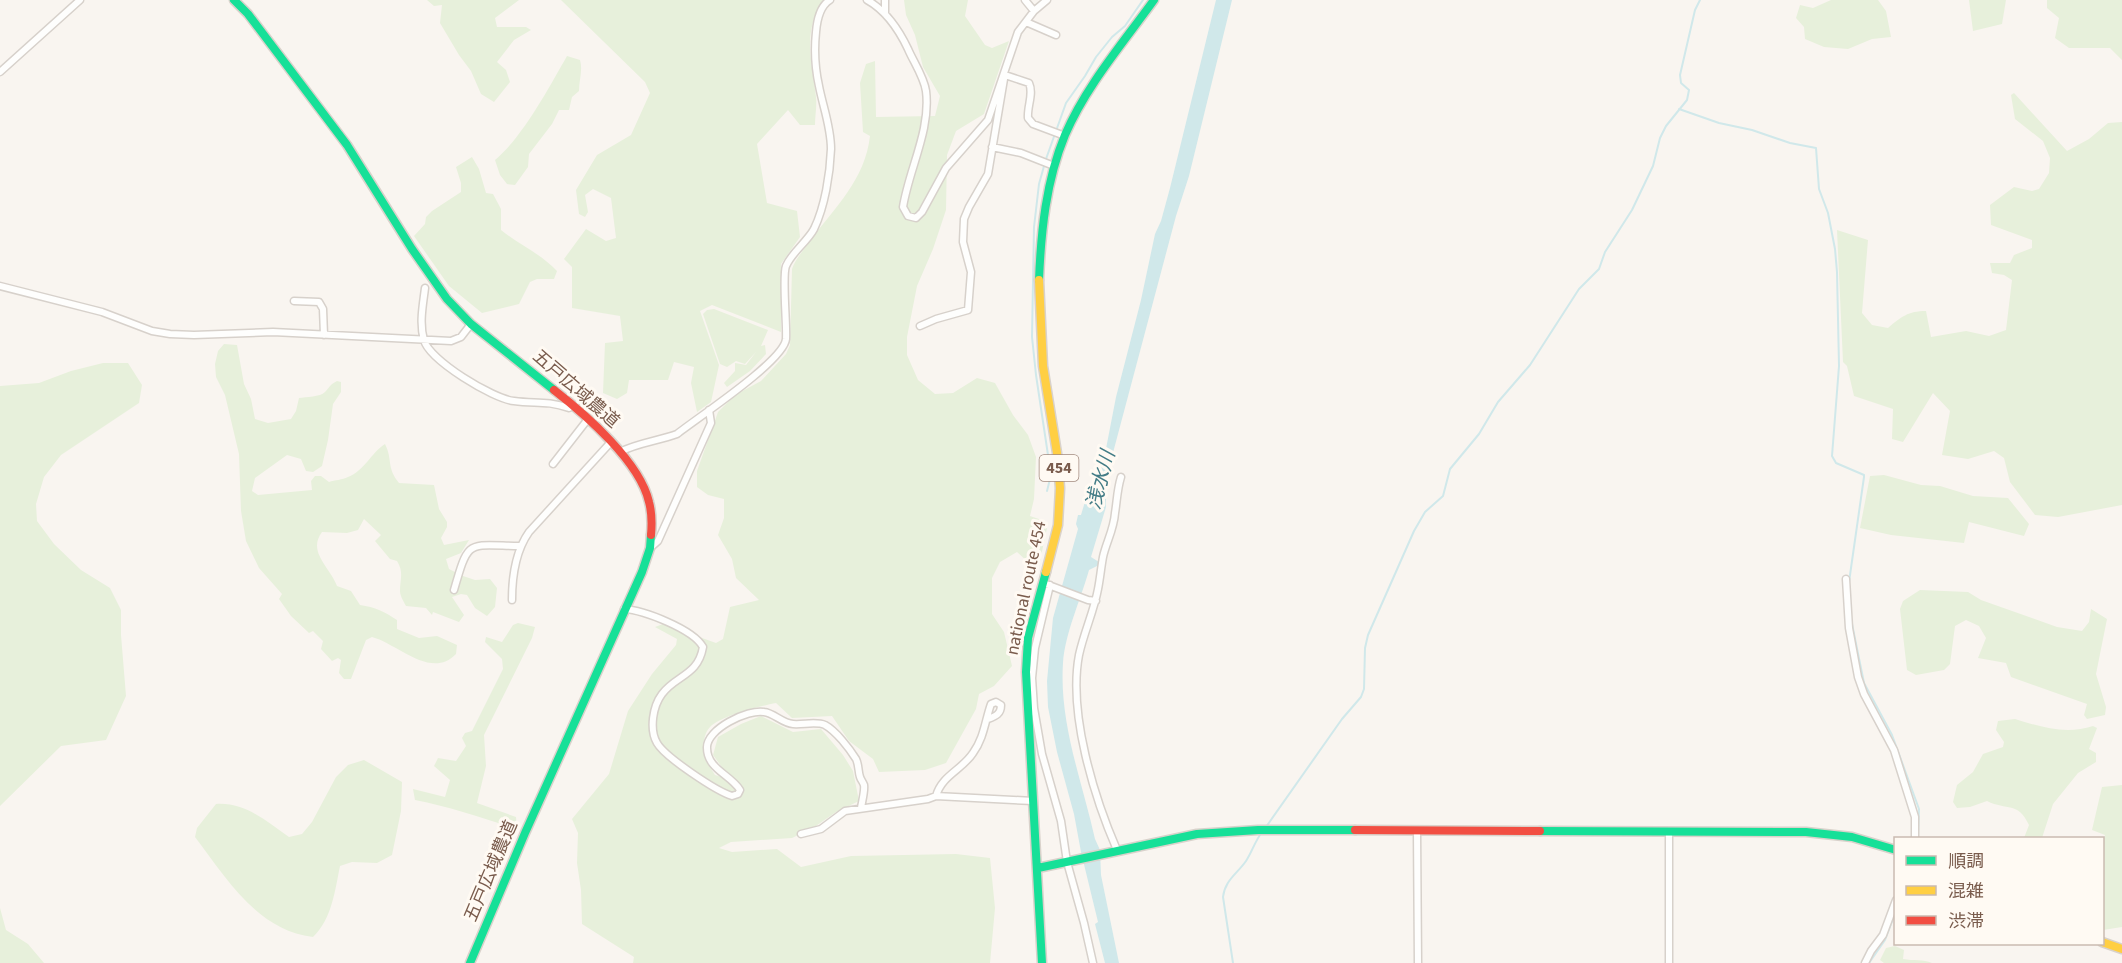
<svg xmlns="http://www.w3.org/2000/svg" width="2122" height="963" font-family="'Source Sans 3','Noto Sans JP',sans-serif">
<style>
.green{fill:#e7f0db}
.water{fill:#d0e8ea}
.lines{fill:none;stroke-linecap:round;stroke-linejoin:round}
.stream{stroke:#d0e8ea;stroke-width:2}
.street-casing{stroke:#d7d1cb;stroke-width:9}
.fast-casing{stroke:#d9d2cb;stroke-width:11}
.slow-casing{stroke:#d9d2cb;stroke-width:11}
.jam-casing{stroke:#d9d2cb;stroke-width:11}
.street{stroke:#fefefd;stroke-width:6}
.fast{stroke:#16e098;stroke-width:8}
.slow{stroke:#ffcf43;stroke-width:8}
.jam{stroke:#f24e42;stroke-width:8}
.labels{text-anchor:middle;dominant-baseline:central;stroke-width:6;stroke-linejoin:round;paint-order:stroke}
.shield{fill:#fffaf3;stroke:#a28b7f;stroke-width:1.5}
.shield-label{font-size:16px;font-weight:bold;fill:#7a5c4d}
.street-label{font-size:18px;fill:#7a5c4d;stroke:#fffaf3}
.water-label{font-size:20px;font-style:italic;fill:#437c86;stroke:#fffaf3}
</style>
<rect width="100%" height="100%" fill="#f9f5f0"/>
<!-- green -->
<path class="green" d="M427,0H519L495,18L497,27H526L531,30L514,40L497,62L506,70L510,82L494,102L481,94L471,71L459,55L440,23L442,5L434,6Z
M561,0H823C802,33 812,61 816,97C817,106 815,116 815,125H800L788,110L757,144L767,203L797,211L800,237L781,264V332L712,305L700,311L719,365L711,402L697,412L691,383L694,367L674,362L668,380H629L627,393L617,399L603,393L605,343L623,341L620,316L572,308V267L564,259L586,229L606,241L616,238L611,198L593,189L585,195L588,212L585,217L579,214L576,190L597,155L631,135L650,93L645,82Z
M904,0H968L965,16L985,45L992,48L1009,41L984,114L956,131L947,155L946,210L933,249L917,286L907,337V355L918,380L935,394L953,393L977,378L995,383L1013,415L1028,435L1036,457L1034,499L1030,516L1045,521L1047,528L1040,561L1029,563L1017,552L1000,562L992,578V614L1004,632L1012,666L994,686L979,694L976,709L946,763L925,770L879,772L873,759L849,741L832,716L792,718L776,703C760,706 721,716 710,727C703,734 702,750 705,759C707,764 712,770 715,775L725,778L721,766L713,755L718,737L741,724L761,716L793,732L821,729L843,755L853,771L859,801L836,812L813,828L792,838L731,842L719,848L732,852L777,849L801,867L851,856L956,854L990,858L995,908L990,963H633L634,957L582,924L581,890L577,863L578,833L572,819L609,774L628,711L652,674L676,645L677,639L655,627L663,624L716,643L723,639L730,607L759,600L736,578L732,559L718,535L724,518V499L708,495L697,487V471L718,412L735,395L761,381L786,354L790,345L792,269C796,258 803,251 810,241C835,207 865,180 870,136L863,132L860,83L866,64L875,61L876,117L935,116L940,96L923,67L915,35L906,15Z
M1831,0H1878L1886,11L1891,37L1872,39L1848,49L1824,47L1805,39L1804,27L1796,18L1800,5L1813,8Z
M1969,0H2006L2002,24L1973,31Z
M2047,0H2122V60L2110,48H2069L2055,38L2059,18L2047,8Z
M567,56L580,60C583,70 579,80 579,91L572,97L569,110H559L552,124L529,154L528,167L515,185L507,184L500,175L495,160C522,138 550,86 567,56Z
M2014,93L2067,151L2089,139L2108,123L2122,122V505L2058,517L2035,515L2010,482L2004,458L1994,451L1968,459L1942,455L1950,411L1933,393L1903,442L1892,439L1893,409L1854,396L1847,366L1843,362L1837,230L1868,240L1862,313L1872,325L1888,328C1901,317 1908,311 1926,311L1931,337L1966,331L1989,336L2006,330L2012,280L2004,275L1992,273L1990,263H2010L2014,255L2032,248V240L1991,225L1990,205L2014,187L2032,191L2039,189L2049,173L2050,158L2043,141L2015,119L2011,95Z
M472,157L479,169L486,193L493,194L501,209V230C520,245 541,254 557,271L554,279H537L530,282L519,304L482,313L449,286L414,236L425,224L426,217L432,211L461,192V183L456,167Z
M714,309L768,330L761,346L765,345L766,354L750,371L727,387L724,383L735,371V363L746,365L756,352L745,364L736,361L727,367L720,364L703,314L707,310Z
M224,344L237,345L244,384L251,399L255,419L268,423L291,419L296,411L299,398C306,397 320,397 325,392C330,387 329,385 337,381L341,382V392L333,404L328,440L322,466L313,472L306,471L301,459L287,455L255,478L252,491L258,495L312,490L311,481L315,476H321L329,482C335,480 342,480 348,477C364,471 371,453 385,444C393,460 386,467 399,483L434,485L439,509L447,522V527L441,538L444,545L469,540L461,553L446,559L449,569L463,576L475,580L490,579L497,588L495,607L487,616L475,608L467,595L461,594L452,597L464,615L459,622L433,612L432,615L426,608L406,606C404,602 400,596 400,591C400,579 404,572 397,561L390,559L375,541L381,535L364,519L358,530L347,533L322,532C307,552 330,567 337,586L351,591L360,605C375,607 385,612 397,620V629L419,638L437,636L457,645L456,654C431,680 398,644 372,637L366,640L351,679H344L339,673L341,660L338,658L332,661L321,649L323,641L313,631L309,633L291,616L279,599L282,594L259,568L246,541L241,511L239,454L225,395L216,377L215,364L218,351Z
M103,363H128L142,385L139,403L61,455L44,477L36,504L37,521L54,544L81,570L110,588L121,610V635L126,696L106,740L61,746L0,806V386L39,383L71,371Z
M1884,475L1921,485L1940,486L1973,496L2008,498L2029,524L2024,536L1969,522L1964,543L1891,535L1860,528L1870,476Z
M1920,590L1968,592L1981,600L2057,627L2082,631L2089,622L2091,609L2107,619L2096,674L2106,707L2105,715L2087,719L2084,715L2087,704L2011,677L2006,663L1978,658L1986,638L1979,626L1966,620L1955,626L1950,664L1944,670L1916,675L1907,670L1900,609L1903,601Z
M518,623L535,627L532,638L484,735L486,766L477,803L516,817L517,829C483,818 450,807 415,800L413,789L445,797L450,780L434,766L438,758L456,761L466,746L462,738L465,733L472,731L503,669L502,659L485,642L486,637L502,642L513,625Z
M2015,719C2041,727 2066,735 2093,726L2097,728L2089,749L2096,753V762L2078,773L2053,804L2042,838H2024L2029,825C2018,801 2007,811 1987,801L1970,807L1957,808L1953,802L1957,785L1973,772L1983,754L2003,747L2004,742L1996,730L1998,721Z
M364,760L402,782L401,811L392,855L377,863L352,862L340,866C335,890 332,919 313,937C257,930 227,879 195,837L197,828L216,804C245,802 266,821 289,837L302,834L312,822L336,777L348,765Z
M2122,785V927L2103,930L2102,843L2105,835L2092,830L2102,787Z
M0,908L6,930L28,944L44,963H0Z
M1895,946L1904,950L1903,959C1914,961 1923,959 1932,963H1884L1880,960L1886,948Z"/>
<!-- water -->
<path class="water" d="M1216,0H1232L1189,176L1176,216L1114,449L1106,485V507L1091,557L1099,562V565L1089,570C1081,599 1065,633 1063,663C1059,723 1082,781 1095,839L1100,850L1101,875L1119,963H1105L1095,924L1098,922L1081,852L1074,814L1057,752L1048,707L1047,681L1053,618L1078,529L1076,524L1078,515H1081L1087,495L1104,459L1116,397L1141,300L1155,234L1161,221L1170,188Z"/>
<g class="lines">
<!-- stream -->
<path class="stream" d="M1679,109L1719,123L1752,130L1790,143L1816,148L1819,189L1828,213L1835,249L1837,272L1839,366L1832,456L1836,463L1864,475V477L1849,582
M1047,491L1051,475L1036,375L1032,337L1034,227L1039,184L1046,159L1066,103L1085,76L1096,57L1112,37L1125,26L1143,0
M1852,624L1864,683L1892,735L1919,809L1918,838
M1266,827L1342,719L1361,697L1364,689L1365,648L1368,635L1414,531L1425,512L1443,496L1450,469L1479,434L1498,402L1530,365L1579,289L1599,269L1605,252L1632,210L1653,166L1660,138L1666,126L1687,100L1689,90L1681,83L1680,75L1695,10L1700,0
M1233,963L1223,897C1225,880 1237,874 1246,861C1252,852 1255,841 1262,832
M1869,963L1885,940L1896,911"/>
<defs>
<path id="street" d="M867,0C885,10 899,30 908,49C913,61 924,77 926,91C931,130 909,169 903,207L908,216L916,218L922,212L946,168L988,120L1018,32L1034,11L1047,0
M1025,0L1034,11
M885,14V0
M1026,22L1056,35
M0,72L80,0
M1005,75L1029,83C1034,94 1027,106 1028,118L1033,124L1065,136
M992,147L1021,153L1054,166
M0,286L102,312L152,331L170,334L194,335L273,332L451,341L461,337L471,324
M425,288C423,305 419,323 424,340C429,360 493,399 514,401C535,404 546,400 569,408
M294,301L319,302L323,309L324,335
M920,326L936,319L968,310L971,272L963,242L964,219L969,207L988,174L1004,79
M620,452C637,443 658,441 677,434C697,418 784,361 786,339C787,324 782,276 786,266C792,252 807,242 814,229C825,206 830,174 831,149C831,127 823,107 819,86C815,68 814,51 816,32C817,20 820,6 830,0
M553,464L588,419
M650,548L658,541L711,423L709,410
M1846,579L1849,628L1858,677L1864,694L1894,750L1915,817V838
M1046,584L1088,600L1096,601
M1050,585L1035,648L1032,678L1034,708L1042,754L1061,821L1067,862L1084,923L1093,963
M454,590C469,538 467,545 519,546
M512,600C512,576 515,552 529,532L611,442
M624,609C643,610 693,629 703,647C698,676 676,675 662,694C653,706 649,729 657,743C665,757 716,791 732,796L738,794L740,790C731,775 707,769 707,748C706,729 748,709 764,712C774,713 782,723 793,724C803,725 816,721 825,725C836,731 849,748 856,759C859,765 858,771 860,777C861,780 863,782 864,785C865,791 862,801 861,808
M936,796C942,775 962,770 973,753C984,738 985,721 991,704L996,702L1001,705C1001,714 996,716 988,719
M1417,831L1418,963
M1669,832V963
M801,834L821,829L845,811L928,799L936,796L1033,801
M1117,850C1094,797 1068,713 1079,655C1084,632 1094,611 1098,589C1100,579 1101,568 1103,557C1106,543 1114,529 1115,513C1117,501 1117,490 1121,477
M1865,963L1871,951L1883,935L1896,900"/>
<path id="fast" d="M234,0L248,14L347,145L412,249L447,299L471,324L554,390
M1039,280C1041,231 1046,181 1065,135C1086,86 1123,43 1154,0
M1540,831L1806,832L1852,837L1896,850
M1038,868L1197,834L1258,830H1355
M470,963L525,833L642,572L650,548L651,535
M1042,963L1026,672L1028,638L1046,572"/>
<path id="slow" d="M1039,280L1043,366L1057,453L1060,488L1058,525L1046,572
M2102,942L2122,949"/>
<path id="jam" d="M554,390C586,415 640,462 649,502C652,513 652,524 651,535
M1355,830L1540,831"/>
</defs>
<!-- street casing -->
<use href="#street" class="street-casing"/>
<!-- fast casing -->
<use href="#fast" class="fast-casing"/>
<!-- slow casing -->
<use href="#slow" class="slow-casing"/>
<!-- jam casing -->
<use href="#jam" class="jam-casing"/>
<!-- street -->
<use href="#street" class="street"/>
<!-- fast -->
<use href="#fast" class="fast"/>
<!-- slow -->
<use href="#slow" class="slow"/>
<!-- jam -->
<use href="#jam" class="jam"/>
</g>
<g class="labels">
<!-- shield labels -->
<rect class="shield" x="1039.5" y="455" width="39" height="26" rx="4.5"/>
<g class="shield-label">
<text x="1059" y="468">454</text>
</g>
<!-- street labels -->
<g class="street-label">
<text transform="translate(576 389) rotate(41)">五戸広域農道</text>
<text transform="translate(1026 588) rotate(-78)">national route 454</text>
<text transform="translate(491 871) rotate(-67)">五戸広域農道</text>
</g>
<!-- water labels -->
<g class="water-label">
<text transform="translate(1101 480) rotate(-75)">浅水川</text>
</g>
</g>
<!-- legend -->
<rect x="1894" y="837" width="210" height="108" fill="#fffaf3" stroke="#cabbb1" stroke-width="1.5"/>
<rect x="1906" y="856" width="30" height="9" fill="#16e098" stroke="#cabbb1" stroke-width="1.5"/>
<text x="1948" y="867" font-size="18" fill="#7a5c4d">順調</text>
<rect x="1906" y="886" width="30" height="9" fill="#ffcf43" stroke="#cabbb1" stroke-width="1.5"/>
<text x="1948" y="897" font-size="18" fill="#7a5c4d">混雑</text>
<rect x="1906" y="916" width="30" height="9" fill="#f24e42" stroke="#cabbb1" stroke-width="1.5"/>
<text x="1948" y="927" font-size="18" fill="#7a5c4d">渋滞</text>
</svg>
